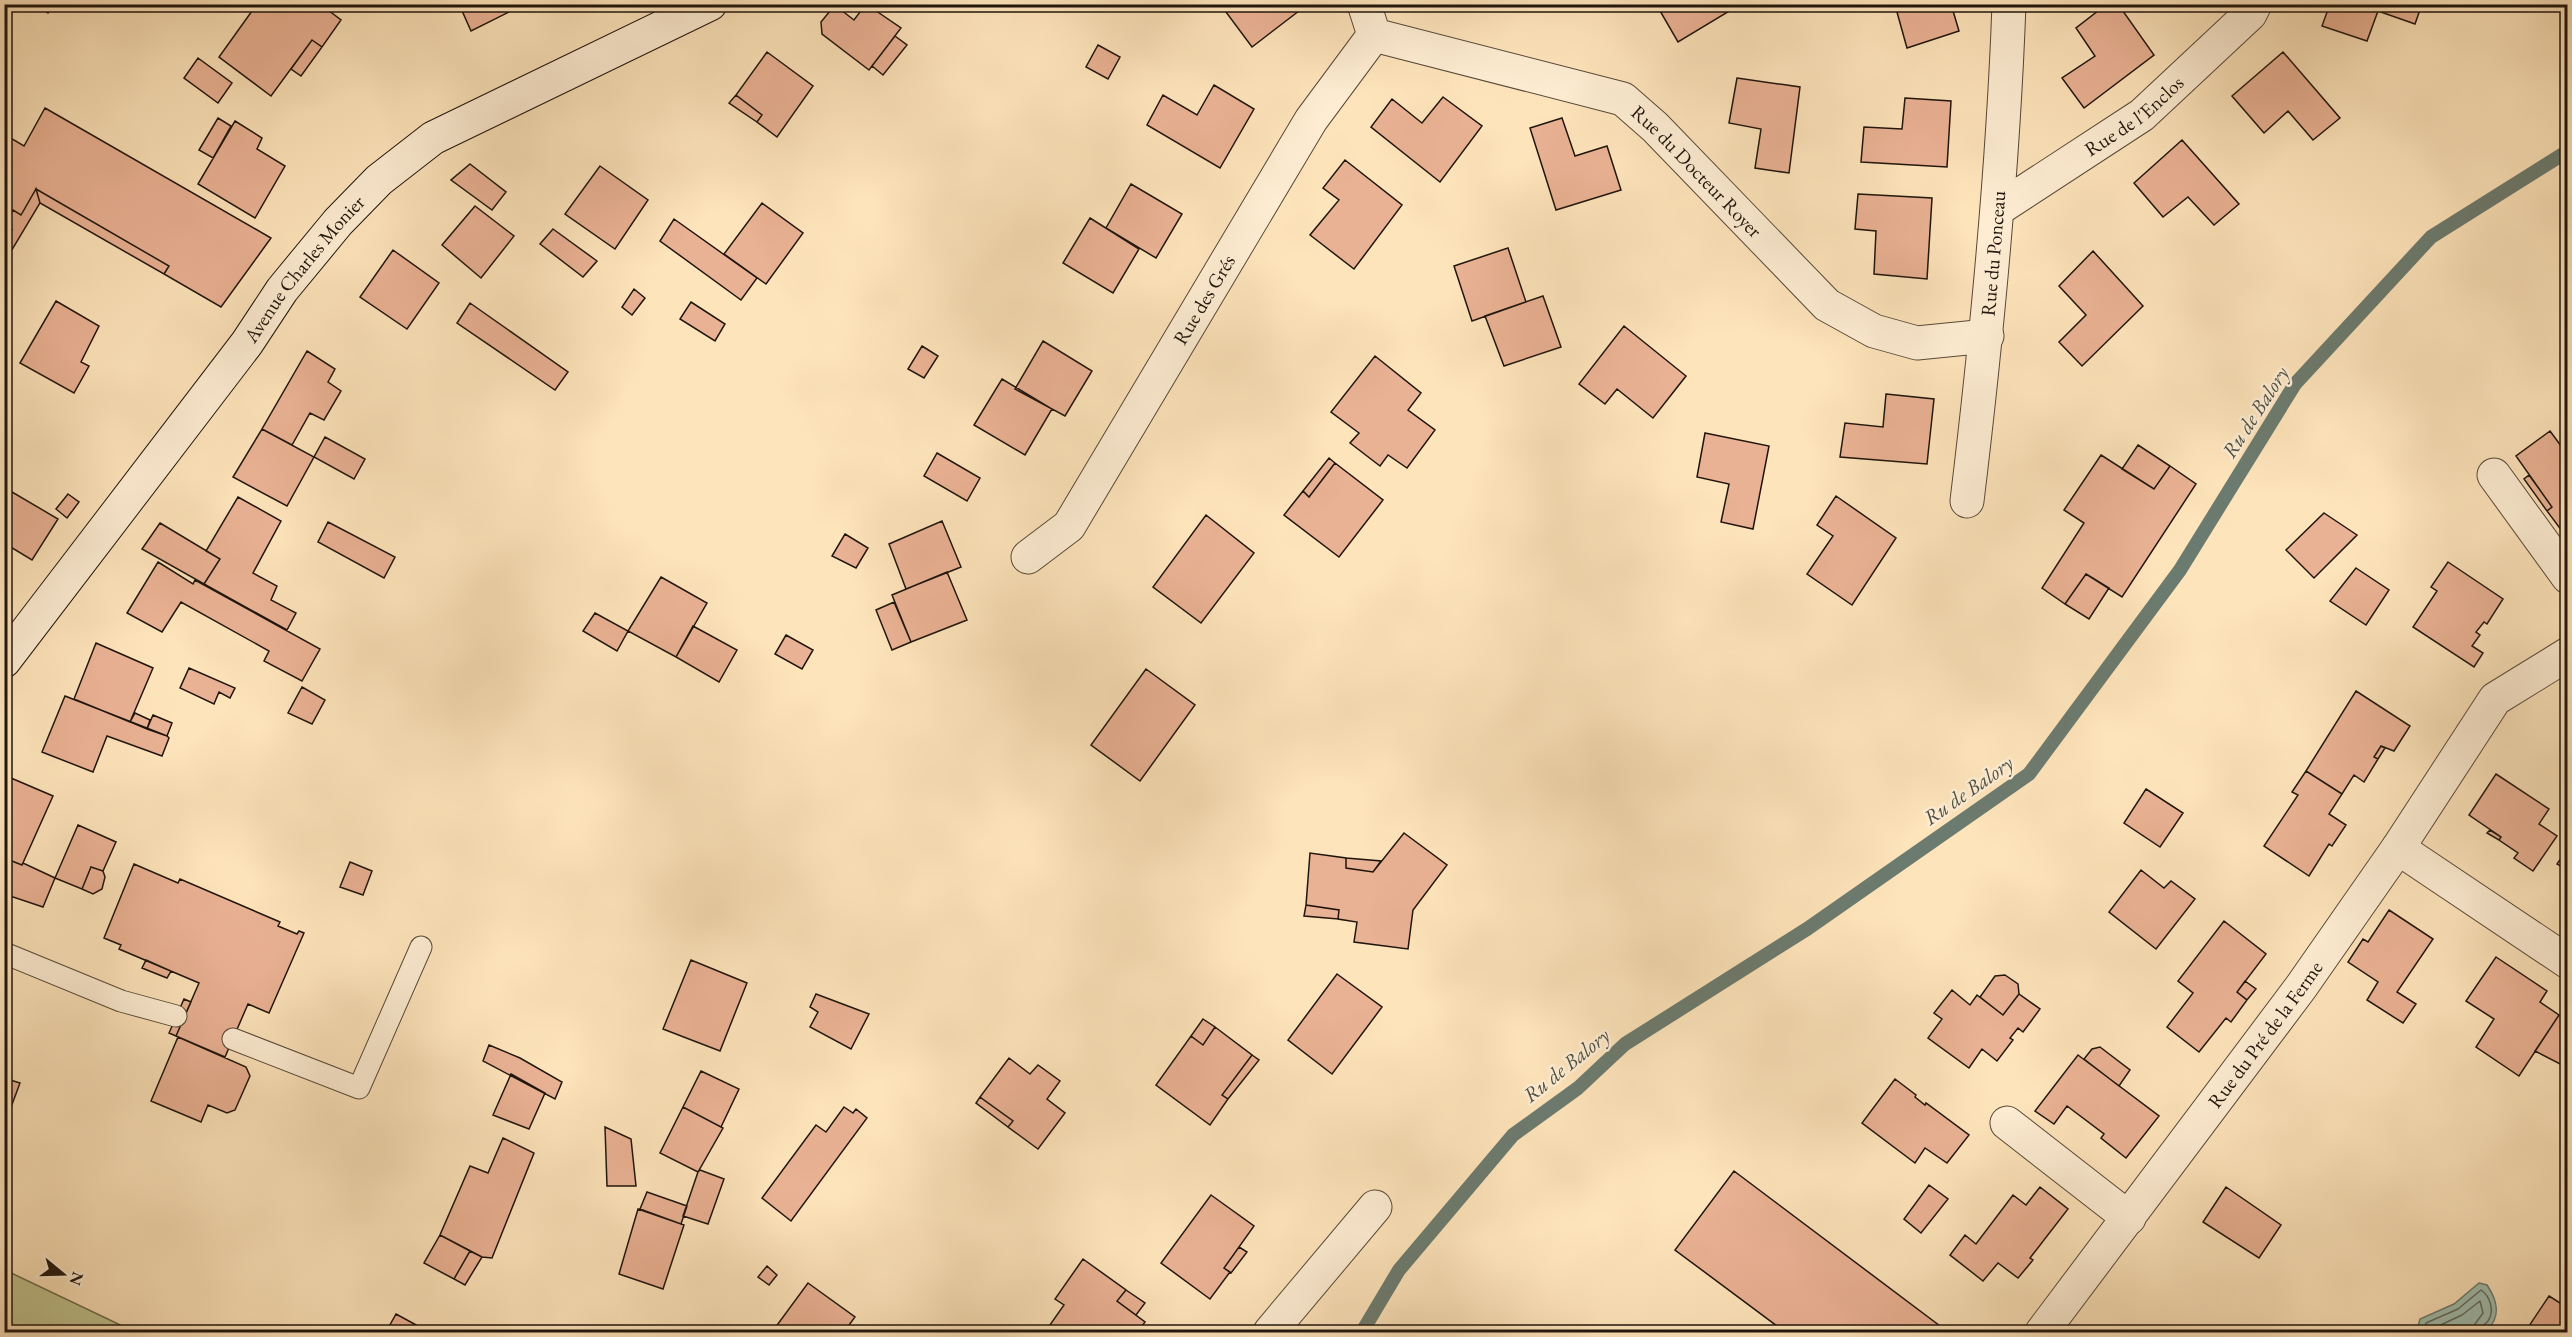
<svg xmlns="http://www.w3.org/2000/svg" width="2572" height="1337" font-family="'EB Garamond',serif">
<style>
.green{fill:#c1c490;stroke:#706c4e;stroke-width:1.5}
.water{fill:#a0bfb0;stroke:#6c7b6f;stroke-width:1.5}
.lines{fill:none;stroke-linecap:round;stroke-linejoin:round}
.shore{stroke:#606a5e;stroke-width:1.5}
.stream{stroke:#6c7b6f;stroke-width:14}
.building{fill:#eab294;stroke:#1f150d;stroke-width:1.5}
.lane-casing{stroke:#574938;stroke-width:23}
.street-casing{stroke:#574938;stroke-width:35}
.secondary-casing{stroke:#1f150d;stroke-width:35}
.lane{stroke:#feedd3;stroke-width:21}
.street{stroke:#feedd3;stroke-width:33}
.secondary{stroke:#feedd3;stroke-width:33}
.labels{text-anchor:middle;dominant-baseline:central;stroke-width:5;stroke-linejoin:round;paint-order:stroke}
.street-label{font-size:20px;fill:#1f150d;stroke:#feedd3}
.water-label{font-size:21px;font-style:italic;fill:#4c5046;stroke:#feedd3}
</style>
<rect width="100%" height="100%" fill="#fee4bb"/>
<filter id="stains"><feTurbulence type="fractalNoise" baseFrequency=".00333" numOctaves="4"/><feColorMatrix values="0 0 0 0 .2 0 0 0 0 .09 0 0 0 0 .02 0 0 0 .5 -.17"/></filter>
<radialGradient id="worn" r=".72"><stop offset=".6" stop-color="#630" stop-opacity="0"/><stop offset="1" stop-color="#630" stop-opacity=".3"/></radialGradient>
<!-- green -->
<path class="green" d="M5,1270L135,1332H5Z"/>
<!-- water -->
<path class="water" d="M2479,1283L2487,1285C2498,1301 2501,1318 2486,1331L2423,1332L2417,1330L2420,1319L2454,1304Z"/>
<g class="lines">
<!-- shore -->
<path class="shore" d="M2423,1332L2426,1323L2458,1309L2481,1290C2490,1296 2495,1311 2488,1321C2484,1326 2481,1325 2480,1332
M2431,1332L2432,1329L2462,1315L2480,1301L2483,1313L2475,1324L2473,1332"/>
<!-- stream -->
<path class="stream" d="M1362,1332L1399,1270L1513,1135L1578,1088L1625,1044L1807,929L2029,774L2180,570L2295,384L2431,237L2568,151"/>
</g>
<!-- building -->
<path class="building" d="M33,4H53L48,13Z
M257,4H320L341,20L322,47L312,40L271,96L219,57Z
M459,4H525L471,31Z
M866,4L901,28L869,70L822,34L821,22L830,11L841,10L854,20Z
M1220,4H1308L1252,47Z
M1656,4H1741L1678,42Z
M1874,4H1951L1959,31L1907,48L1895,5L1876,10Z
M2107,4H2118L2154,55L2084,108L2062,78L2095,56L2076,28Z
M2330,4H2422L2415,24L2378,11L2367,41L2322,26Z
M895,36L907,45L883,75L872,66Z
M312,40L322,47L301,76L291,69Z
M1098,45L1120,57L1108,79L1086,67Z
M767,52L813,86L777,137L757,122L762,115L736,95Z
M2283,52L2340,118L2313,140L2288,111L2264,133L2232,96Z
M198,58L232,83L218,103L184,78Z
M1737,78L1800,87L1789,173L1755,168L1761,129L1729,123Z
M1214,85L1254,109L1220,168L1147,125L1163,95L1197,115Z
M736,95L762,115L757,122L729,103Z
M1443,97L1482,126L1440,182L1371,127L1392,99L1422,123Z
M1905,98L1951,101L1947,167L1861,162L1864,127L1902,129Z
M45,108L271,238L221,307L164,274L169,266L36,189L21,215L13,210L4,225V134L24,146Z
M218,118L231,126L213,158L199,150Z
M1562,118L1575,156L1607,146L1621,190L1556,210L1530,128Z
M235,121L262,138L257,149L285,166L255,218L198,184Z
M2182,140L2239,204L2214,225L2188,197L2163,217L2134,183Z
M1345,160L1402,205L1354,269L1310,235L1339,200L1323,188Z
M470,164L506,192L492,210L451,180Z
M600,166L648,200L615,249L565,214Z
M1131,184L1182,214L1156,258L1106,228Z
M36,189L40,203L4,263V243L12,230L4,225L13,210L21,215Z
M36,189L169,266L164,274L40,203Z
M1858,194L1932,198L1927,279L1874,274L1876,231L1855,229Z
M762,203L803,233L766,284L724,254Z
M475,206L514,236L481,278L442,245Z
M1090,218L1139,249L1113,293L1063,263Z
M674,219L757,278L741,300L660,241Z
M4,227L12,230L4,243Z
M553,229L597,261L583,277L540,244Z
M1508,248L1526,302L1472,321L1454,266Z
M393,250L439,283L407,329L360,297Z
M2093,251L2143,306L2082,366L2059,342L2086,315L2059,286Z
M634,289L645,298L632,315L622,307Z
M1543,296L1561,347L1504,366L1485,316Z
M56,301L99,326L81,362L89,366L74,393L20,363Z
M691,302L725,324L715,341L680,319Z
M470,303L568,372L555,390L457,323Z
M1624,326L1686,376L1653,418L1617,389L1605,404L1579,384Z
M1043,341L1092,371L1065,416L1015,389Z
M922,346L938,356L924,378L908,369Z
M307,351L335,369L328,382L341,391L324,420L310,413L292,445L262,429Z
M1375,356L1421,393L1408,410L1435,430L1407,468L1388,455L1380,466L1350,443L1359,433L1331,412Z
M1002,379L1052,409L1025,455L974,425Z
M1886,394L1934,399L1927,464L1840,457L1845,423L1883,427Z
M262,429L314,457L287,506L233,477Z
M2550,431L2564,450L2568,448V539L2547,511L2552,507L2516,456Z
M1705,433L1769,446L1753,529L1721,522L1729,484L1697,477Z
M325,437L365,459L354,479L314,457Z
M2138,445L2170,466L2154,489L2122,469Z
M937,453L980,478L967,501L924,476Z
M2101,455L2154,489L2170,466L2196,484L2122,597L2086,574L2065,604L2042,588L2084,523L2064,510Z
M1329,458L1335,463L1309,497L1303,491Z
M1335,463L1383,500L1339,557L1284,515L1303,491L1309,497Z
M2529,475L2552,507L2547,511L2524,479Z
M12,492L58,519L32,560L4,543V499L7,500Z
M68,494L79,502L67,518L56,509Z
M1836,496L1896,538L1852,605L1807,574L1833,536L1817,525Z
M238,497L281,521L253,573L277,586L271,600L296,613L287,630L204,584L220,559L206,551Z
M2324,513L2357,535L2314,578L2286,550Z
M1206,515L1254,553L1201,623L1153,587Z
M942,521L961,567L906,589L889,544Z
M328,522L395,557L384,578L318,542Z
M160,523L220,559L204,584L142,549Z
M845,534L868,548L856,568L832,556Z
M158,562L193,584L195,580L320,649L302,681L264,661L269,651L181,602L162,632L127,613Z
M2448,562L2503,599L2487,624L2484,622L2476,632L2480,635L2472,646L2483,653L2474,667L2413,627L2437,591L2431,587Z
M2356,568L2389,590L2366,625L2330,601Z
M947,572L967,620L911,642L892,595Z
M2086,574L2109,588L2089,619L2065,604Z
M661,577L707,603L676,657L628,631Z
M894,602L911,642L892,650L876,610Z
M595,613L628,631L617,651L583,631Z
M693,626L737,650L719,682L676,657Z
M786,635L813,650L802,669L775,654Z
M96,643L153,668L130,722L74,699Z
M189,668L235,688L230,698L219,692L214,704L180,688Z
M1146,669L1195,705L1140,781L1091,745Z
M302,687L325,700L312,724L288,713Z
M2356,691L2410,726L2394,751L2381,746L2374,757L2378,759L2364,782L2354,775L2342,794L2306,771Z
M65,696L167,736L169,738L162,756L107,736L93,772L42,752Z
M135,713L150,720L147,729L130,722Z
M153,715L172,723L167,736L147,729Z
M2381,746L2385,748L2378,759L2374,757Z
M2306,771L2342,794L2329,814L2346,825L2332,846L2329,844L2309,876L2264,846L2298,795L2292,792Z
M2496,774L2549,809L2539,824L2557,836L2533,871L2514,858L2518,853L2499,840L2501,837L2469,815Z
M4,775L53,796L22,865L4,858Z
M2146,789L2183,813L2160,847L2124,823Z
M78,825L116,842L103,871L91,867L82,889L55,878Z
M2490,830L2501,837L2499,840L2487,833Z
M1404,833L1447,865L1413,910L1408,949L1354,942L1357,922L1338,919L1339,910L1306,905L1310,853L1346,858V868L1373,872Z
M2568,848V870L2557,864Z
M4,858L22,865L23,863L55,878L43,907L4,894Z
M1346,858L1381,861L1373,872L1346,868Z
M350,862L372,871L363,895L340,887Z
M134,864L178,883L180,879L280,922L278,926L297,934L299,931L304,933L269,1013L248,1004L225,1057L176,1036L199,983L119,949L121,945L104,938Z
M91,867L103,871L105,877L102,889L93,894L82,889Z
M2141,870L2164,888L2171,881L2195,899L2156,949L2109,912Z
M1306,905L1339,910L1338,919L1304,916Z
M2389,910L2433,939L2397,992L2416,1004L2403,1023L2367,1000L2378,982L2348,962L2363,939L2368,942Z
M2224,921L2266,954L2237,992L2247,1000L2231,1022L2226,1018L2199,1052L2167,1027L2193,993L2178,981Z
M2496,957L2547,991L2540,1002L2559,1015L2519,1076L2476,1047L2494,1019L2466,1001Z
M146,960L171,971L167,978L142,968Z
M691,960L747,983L720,1051L663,1029Z
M1337,974L1382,1007L1332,1074L1288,1040Z
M2005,975L2018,984L2019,994L2003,1015L1980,997L1995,976Z
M2245,981L2256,989L2247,1000L2237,992Z
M1952,990L1970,1005L1977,995L2003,1015L2019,994L2040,1009L2023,1032L2018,1028L2010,1038L2013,1040L1997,1061L1982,1049L1969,1068L1928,1038L1942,1019L1934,1013Z
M816,994L869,1014L851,1049L810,1027L818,1012L810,1007Z
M184,999L191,1002L176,1036L169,1033Z
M2559,1015L2568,1021V1068L2535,1051Z
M1203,1019L1215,1027L1203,1045L1191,1036Z
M1215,1027L1252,1055L1222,1095L1228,1099L1210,1125L1156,1085L1191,1036L1203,1045Z
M178,1037L246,1067L250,1076L235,1110L227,1113L208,1105L201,1122L151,1101Z
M489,1045L520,1058L562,1082L555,1099L483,1061Z
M2100,1047L2130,1070L2119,1086L2084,1059L2092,1049Z
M1252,1055L1259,1060L1228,1099L1222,1095Z
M2078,1055L2159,1116L2126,1158L2101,1138L2104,1134L2067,1106L2054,1124L2035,1111Z
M1009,1058L1030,1074L1038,1065L1060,1081L1047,1099L1065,1113L1038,1149L1008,1127L1013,1121L980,1097Z
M701,1071L739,1089L721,1127L683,1107Z
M511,1074L545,1093L529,1129L493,1115Z
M4,1078L20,1083L4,1126Z
M1895,1079L1916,1095L1915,1097L1925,1105L1926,1103L1969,1135L1947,1163L1925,1148L1915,1163L1862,1123Z
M980,1097L1013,1121L1008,1127L976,1103Z
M683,1107L723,1128L698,1172L660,1153Z
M844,1107L853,1113L856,1109L867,1118L791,1221L762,1198L816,1125L826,1132Z
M605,1127L631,1139L636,1186H607Z
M503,1138L534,1153L492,1258L482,1257L440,1235L470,1166L488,1173Z
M700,1170L724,1179L708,1224L683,1216L698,1172Z
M1734,1171L1948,1332H1785L1675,1250Z
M1929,1185L1948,1199L1921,1233L1904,1219Z
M2040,1187L2068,1209L2030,1258L2033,1260L2018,1278L1998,1263L1983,1281L1950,1255L1965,1235L1976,1244L2013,1195L2026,1205Z
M2226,1187L2281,1225L2259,1258L2203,1222Z
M647,1192L687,1206L681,1224L640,1209Z
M1211,1195L1254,1226L1224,1268L1230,1272L1210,1299L1161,1263Z
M638,1209L684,1225L663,1289L619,1274Z
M440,1235L470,1251L454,1279L424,1263Z
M1239,1247L1247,1252L1231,1273L1224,1268Z
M470,1251L482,1257L465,1285L454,1279Z
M1083,1259L1126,1290L1117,1301L1145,1322L1138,1332H1045L1064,1305L1055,1299Z
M767,1266L777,1275L769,1285L758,1277Z
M808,1283L855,1317L844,1332H772Z
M1126,1290L1145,1303L1136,1315L1117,1301Z
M2549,1296L2568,1308V1332H2525Z
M396,1314L429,1332H386Z"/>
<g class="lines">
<defs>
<path id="lane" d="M4,953L121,1001L176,1016
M233,1039L359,1088L421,947"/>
<g id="street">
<path id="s1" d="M1364,4L1374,35L1623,99L1655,127L1827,305L1874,331L1917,343L1987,336"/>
<path id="s2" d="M1998,209L2142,115L2250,14L2255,4"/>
<path d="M2494,475L2568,577"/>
<path id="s3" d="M1967,501C1987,336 2003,171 2009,4"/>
<path id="s4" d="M1028,557L1069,526L1311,120L1374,35"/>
<path d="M2398,848L2568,962"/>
<path d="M2007,1123L2129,1218"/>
<path d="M1270,1332L1375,1207"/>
<path id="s5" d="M2042,1332L2301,987L2398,848L2495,699L2568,654"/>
</g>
<g id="secondary">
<path id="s6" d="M4,661L247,343L282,290L338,222L379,180L433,138L710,4"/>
</g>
</defs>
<!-- lane casing -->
<use href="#lane" class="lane-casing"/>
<!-- street casing -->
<use href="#street" class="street-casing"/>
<!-- secondary casing -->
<use href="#secondary" class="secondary-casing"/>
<!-- lane -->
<use href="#lane" class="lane"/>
<!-- street -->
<use href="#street" class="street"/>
<!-- secondary -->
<use href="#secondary" class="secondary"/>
</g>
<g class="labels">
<!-- street labels -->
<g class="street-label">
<text stroke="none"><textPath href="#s2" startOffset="165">Rue de l'Enclos</textPath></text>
<text stroke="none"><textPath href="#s1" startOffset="393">Rue du Docteur Royer</textPath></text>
<text stroke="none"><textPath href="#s3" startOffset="249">Rue du Ponceau</textPath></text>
<text stroke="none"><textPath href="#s6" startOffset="494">Avenue Charles Monier</textPath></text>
<text stroke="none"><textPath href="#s4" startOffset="315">Rue des Grés</textPath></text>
<text stroke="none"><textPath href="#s5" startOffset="372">Rue du Pré de la Ferme</textPath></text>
</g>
<!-- water labels -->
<g class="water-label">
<text transform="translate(2255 412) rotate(-57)">Ru de Balory</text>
<text transform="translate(1968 790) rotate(-35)">Ru de Balory</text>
<text transform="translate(1566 1065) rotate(-39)">Ru de Balory</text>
</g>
</g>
<!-- margin -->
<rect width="2572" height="1337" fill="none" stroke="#fee4bb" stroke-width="24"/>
<rect x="6" y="6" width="2560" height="1325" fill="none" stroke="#1f150d" stroke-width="3"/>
<rect x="12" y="12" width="2548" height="1313" fill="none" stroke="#1f150d" stroke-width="1.5"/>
<!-- north arrow -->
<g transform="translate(63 1274) rotate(109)" stroke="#feedd3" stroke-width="4.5" paint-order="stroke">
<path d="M0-4.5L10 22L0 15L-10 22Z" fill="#1f150d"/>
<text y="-9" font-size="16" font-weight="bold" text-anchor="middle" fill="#1f150d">N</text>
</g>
<rect width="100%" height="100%" filter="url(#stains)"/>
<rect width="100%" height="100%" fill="url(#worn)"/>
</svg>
